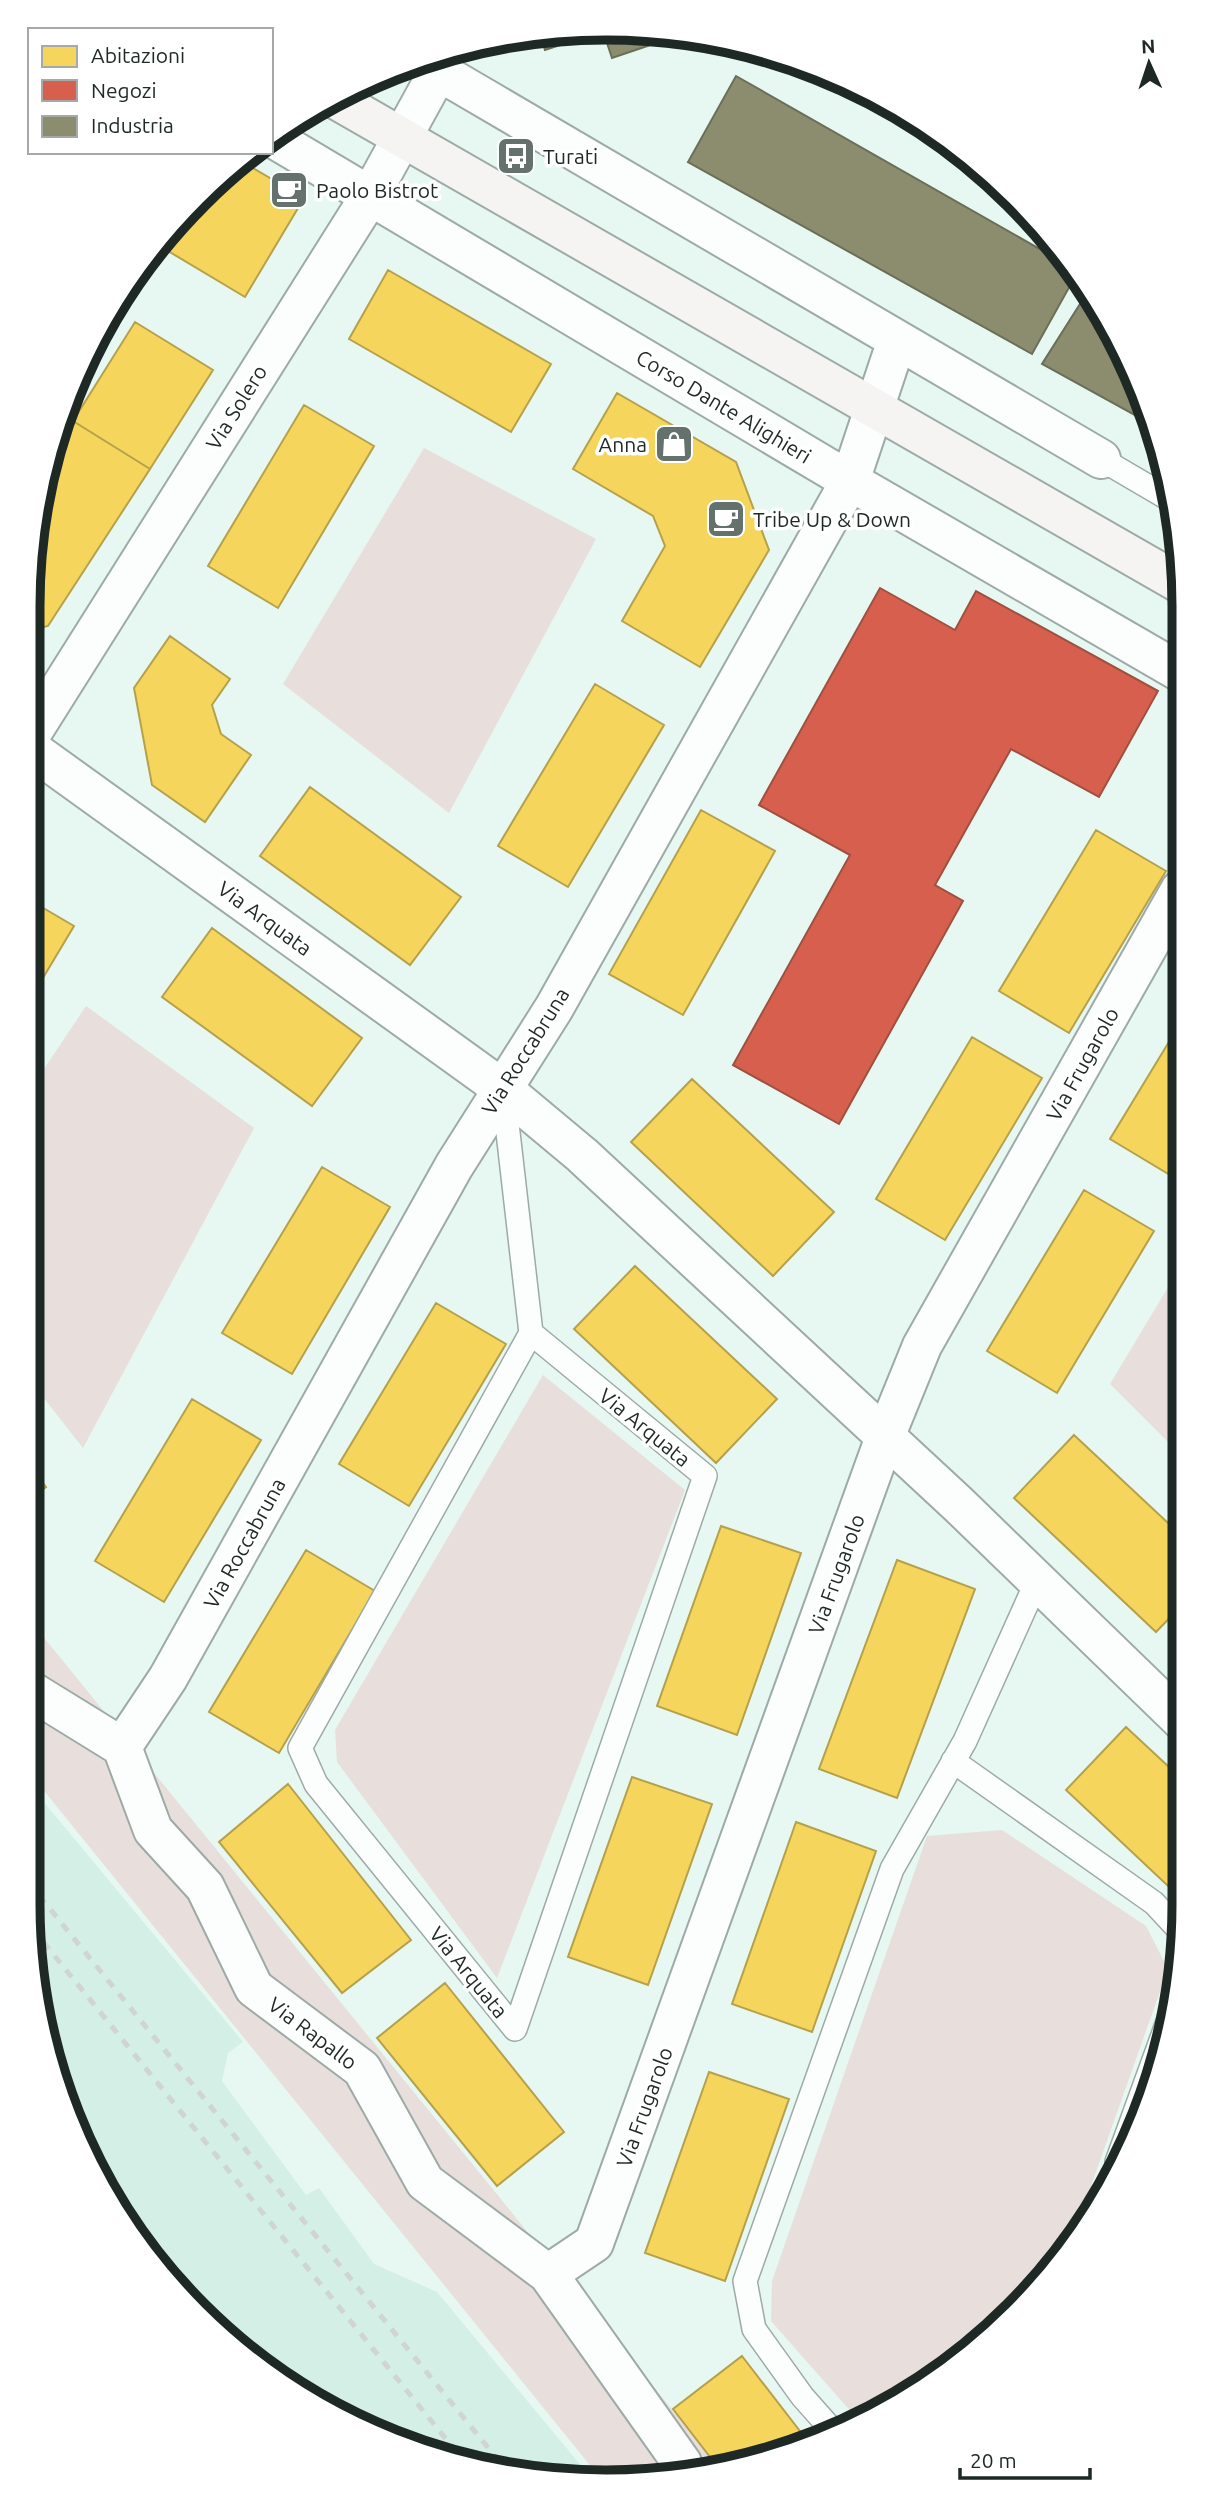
<svg xmlns="http://www.w3.org/2000/svg" width="1212" height="2510" font-family="Ubuntu,sans-serif">
<style>
.built{fill:#d3efe6}
.green{fill:#e8dedb}
.homes{fill:#f6d55c;stroke:#b5a14c;stroke-width:2}
.shops{fill:#d6604d;stroke:#9f5041;stroke-width:2}
.industry{fill:#8c8c6e;stroke:#6b6e58;stroke-width:2}
.lines{fill:none;stroke-linecap:round;stroke-linejoin:round}
.lane-casing{stroke:#9daaa6;stroke-width:26}
.street-casing{stroke:#9daaa6;stroke-width:42}
.secondary-casing{stroke:#9daaa6;stroke-width:42}
.lane{stroke:#fbfefd;stroke-width:23}
.street{stroke:#fbfefd;stroke-width:38}
.secondary{stroke:#f5f4f3;stroke-width:38}
.rail{stroke:#d0d4d3;stroke-width:5;stroke-dasharray:9 9;stroke-linecap:butt}
.labels{text-anchor:middle;dominant-baseline:central;stroke-width:7;stroke-linejoin:round;paint-order:stroke}
.poi-label{font-size:21px;fill:#1e2925;stroke:#fff;text-anchor:start}
.street-label{font-size:21px;fill:#1e2925;stroke:#fff}
.rim{fill:none;stroke:#1e2925;stroke-width:9}
</style>
<rect width="100%" height="100%" fill="#e7f8f2"/>
<!-- built -->
<path class="built" d="M28,1783L243,2042L228,2053L222,2081L306,2195L319,2188L374,2264L437,2292L588,2474L493,2471L317,2404L225,2338L148,2256L59,2090L28,1904Z"/>
<!-- green -->
<path class="green" d="M424,448L596,539L449,813L283,684Z
M86,1006L254,1128L83,1448L28,1378V1093Z
M1182,1264V1456L1110,1384Z
M543,1375L685,1490L497,1978L337,1762L335,1730Z
M28,1618L718,2466L681,2477L597,2474L28,1771Z
M1002,1830L1146,1926L1168,1969L1076,2228L1040,2285L958,2362L861,2423L771,2321L772,2281L927,1836Z"/>
<!-- homes -->
<path class="homes" d="M241,161L304,198L245,297L158,245L198,197Z
M388,270L551,364L511,432L349,339Z
M135,322L213,370L150,469L73,421Z
M617,393L736,462L769,550L700,667L622,621L665,546L653,516L573,469Z
M304,405L374,446L278,608L208,566Z
M73,421L150,469L48,626L28,631L39,493L51,454Z
M170,636L230,679L212,705L221,734L251,755L205,822L152,785L134,688Z
M595,684L664,725L568,887L498,846Z
M310,787L461,897L410,965L260,856Z
M701,810L775,851L683,1015L609,974Z
M1096,830L1166,871L1069,1033L999,991Z
M28,899L74,926L28,1003Z
M212,928L362,1038L312,1106L162,997Z
M1181,1022V1178L1180,1181L1110,1139Z
M972,1037L1042,1078L945,1240L876,1199Z
M692,1079L834,1212L773,1276L631,1142Z
M322,1167L390,1207L292,1374L222,1333Z
M1084,1190L1154,1231L1057,1393L987,1351Z
M635,1266L777,1399L716,1463L574,1329Z
M436,1303L506,1344L409,1506L339,1464Z
M192,1399L261,1440L164,1602L95,1561Z
M1074,1435L1183,1537V1604L1156,1632L1014,1498Z
M28,1463L46,1487L28,1501Z
M721,1526L801,1553L737,1735L657,1706Z
M306,1550L375,1591L279,1753L209,1712Z
M897,1560L975,1589L897,1798L819,1769Z
M1126,1727L1184,1781V1901L1066,1790Z
M632,1777L712,1804L648,1985L568,1957Z
M288,1784L411,1940L342,1993L219,1842Z
M796,1822L876,1851L812,2032L732,2004Z
M445,1983L564,2132L497,2186L377,2038Z
M709,2072L789,2099L725,2281L645,2253Z
M742,2356L806,2439L717,2466L673,2409Z"/>
<!-- shops -->
<path class="shops" d="M880,588L955,630L976,591L1158,691L1099,797L1011,749L935,885L963,901L839,1124L733,1065L850,855L759,805Z"/>
<!-- industry -->
<path class="industry" d="M606,28L680,35L612,58L603,31L545,50L540,35Z
M736,76L1073,268L1076,275L1032,354L688,162Z
M1087,293L1140,384L1151,424L1042,364Z"/>
<g class="lines">
<defs>
<path id="lane" d="M1101,459L1171,500
M503,1089L531,1333L300,1748L316,1784L515,2029L705,1476L531,1333
M953,1761L1154,1903L1181,1932
M1117,2162L1174,2005
M833,2431L802,2396L754,2329L745,2281L892,1869L965,1741L1037,1581"/>
<path id="street" d="M421,61L1101,459
M271,137L850,481L1180,672
M28,739L370,196L438,72
M28,747L503,1089L582,1155L958,1504L1183,1722
M28,1689L122,1747L153,1830L205,1887L254,1988L362,2069L425,2182L548,2274L682,2463L686,2476
M122,1747L168,1678L454,1166L554,1008L850,481L897,340
M548,2274L594,2243L885,1437L922,1346L1180,890"/>
<path id="secondary" d="M335,99L1179,583"/>
</defs>
<!-- lane casing -->
<use href="#lane" class="lane-casing"/>
<!-- street casing -->
<use href="#street" class="street-casing"/>
<!-- secondary casing -->
<use href="#secondary" class="secondary-casing"/>
<!-- lane -->
<use href="#lane" class="lane"/>
<!-- street -->
<use href="#street" class="street"/>
<!-- secondary -->
<use href="#secondary" class="secondary"/>
<!-- rail -->
<path class="rail" d="M28,1882L507,2471
M32,1928L463,2460"/>
</g>
<!-- icons -->
<defs>
<symbol id="bus-square" viewBox="-11 -11 22 22"><rect x="-9" y="-9" width="18" height="18" rx="4" fill="#64716d" stroke="#fff"/><path d="M-5-6H5V4H4V6H2V4H-2V6H-4V4H-5ZM-3.5-4V0h7V-4ZM-3.5 1.2v1.5H-2V1.2ZM2 1.2v1.5H3.5V1.2Z" fill="#fff"/></symbol>
<symbol id="cafe-square" viewBox="-11 -11 22 22"><rect x="-9" y="-9" width="18" height="18" rx="4" fill="#64716d" stroke="#fff"/><path d="M-5.5-4.5H6V0H3Q3 3.5 0 3.5H-2.5Q-5.5 3.5-5.5 0ZM3-3.2v2h1.7v-2ZM-6 4.5H4V6H-6Z" fill="#fff"/></symbol>
<symbol id="shop-square" viewBox="-11 -11 22 22"><rect x="-9" y="-9" width="18" height="18" rx="4" fill="#64716d" stroke="#fff"/><path d="M-5-2.5h2.3a2.7 3.5 0 0 1 5.4 0H5L5.5 6h-11ZM-1.5-2.5h3a1.5 2.3 0 0 0-3 0Z" fill="#fff"/></symbol>
</defs>
<g fill-rule="evenodd">
<use href="#bus-square" x="494" y="134" width="44" height="44"/>
<use href="#cafe-square" x="267" y="168" width="44" height="44"/>
<use href="#shop-square" x="652" y="422" width="44" height="44"/>
<use href="#cafe-square" x="704" y="497" width="44" height="44"/>
</g>
<g class="labels">
<!-- poi labels -->
<g class="poi-label">
<text x="543" y="156">Turati</text>
<text x="316" y="190">Paolo Bistrot</text>
<text x="647" y="444" text-anchor="end">Anna</text>
<text x="753" y="519">Tribe Up &amp; Down</text>
</g>
<!-- street labels -->
<g class="street-label">
<text transform="translate(724 406) rotate(31)">Corso Dante Alighieri</text>
<text transform="translate(236 407) rotate(-58)">Via Solero</text>
<text transform="translate(265 918) rotate(36)">Via Arquata</text>
<text transform="translate(525 1051) rotate(-58)">Via Roccabruna</text>
<text transform="translate(1082 1064) rotate(-61)">Via Frugarolo</text>
<text transform="translate(645 1427) rotate(39)">Via Arquata</text>
<text transform="translate(244 1543) rotate(-61)">Via Roccabruna</text>
<text transform="translate(836 1574) rotate(-70)">Via Frugarolo</text>
<text transform="translate(469 1972) rotate(51)">Via Arquata</text>
<text transform="translate(313 2033) rotate(37)">Via Rapallo</text>
<text transform="translate(644 2107) rotate(-70)">Via Frugarolo</text>
</g>
</g>
<!-- crop -->
<path d="M0 0H1212V2510H0ZM606 40H606A566 566 0 0 1 1172 606V1904A566 566 0 0 1 606 2470H606A566 566 0 0 1 40 1904V606A566 566 0 0 1 606 40Z" fill="#fff" fill-rule="evenodd"/>
<path class="rim" d="M606 40H606A566 566 0 0 1 1172 606V1904A566 566 0 0 1 606 2470H606A566 566 0 0 1 40 1904V606A566 566 0 0 1 606 40Z"/>
<!-- legend -->
<rect x="28" y="28" width="245" height="126" fill="#ffffff" stroke="#a5a9a8" stroke-width="2"/>
<rect x="42" y="46" width="35" height="21" fill="#f6d55c" stroke="#a5a9a8" stroke-width="2"/>
<text x="91" y="63" font-size="21" fill="#1e2925">Abitazioni</text>
<rect x="42" y="80" width="35" height="21" fill="#d6604d" stroke="#a5a9a8" stroke-width="2"/>
<text x="91" y="98" font-size="21" fill="#1e2925">Negozi</text>
<rect x="42" y="116" width="35" height="21" fill="#8c8c6e" stroke="#a5a9a8" stroke-width="2"/>
<text x="91" y="133" font-size="21" fill="#1e2925">Industria</text>
<!-- north arrow -->
<g transform="translate(1149 63) rotate(357)" stroke="#ffffff" stroke-width="5" paint-order="stroke">
<path d="M0-5L12 26L0 18L-12 26Z" fill="#1e2925"/>
<text y="-10" font-size="19" font-weight="bold" text-anchor="middle" fill="#1e2925">N</text>
</g>
<!-- scale -->
<path d="M960 2468v10h130v-10" fill="none" stroke="#1e2925" stroke-width="3.5"/>
<text x="970" y="2468" font-size="21" fill="#1e2925" stroke="#ffffff" stroke-width="5" paint-order="stroke">20 m</text>
</svg>
